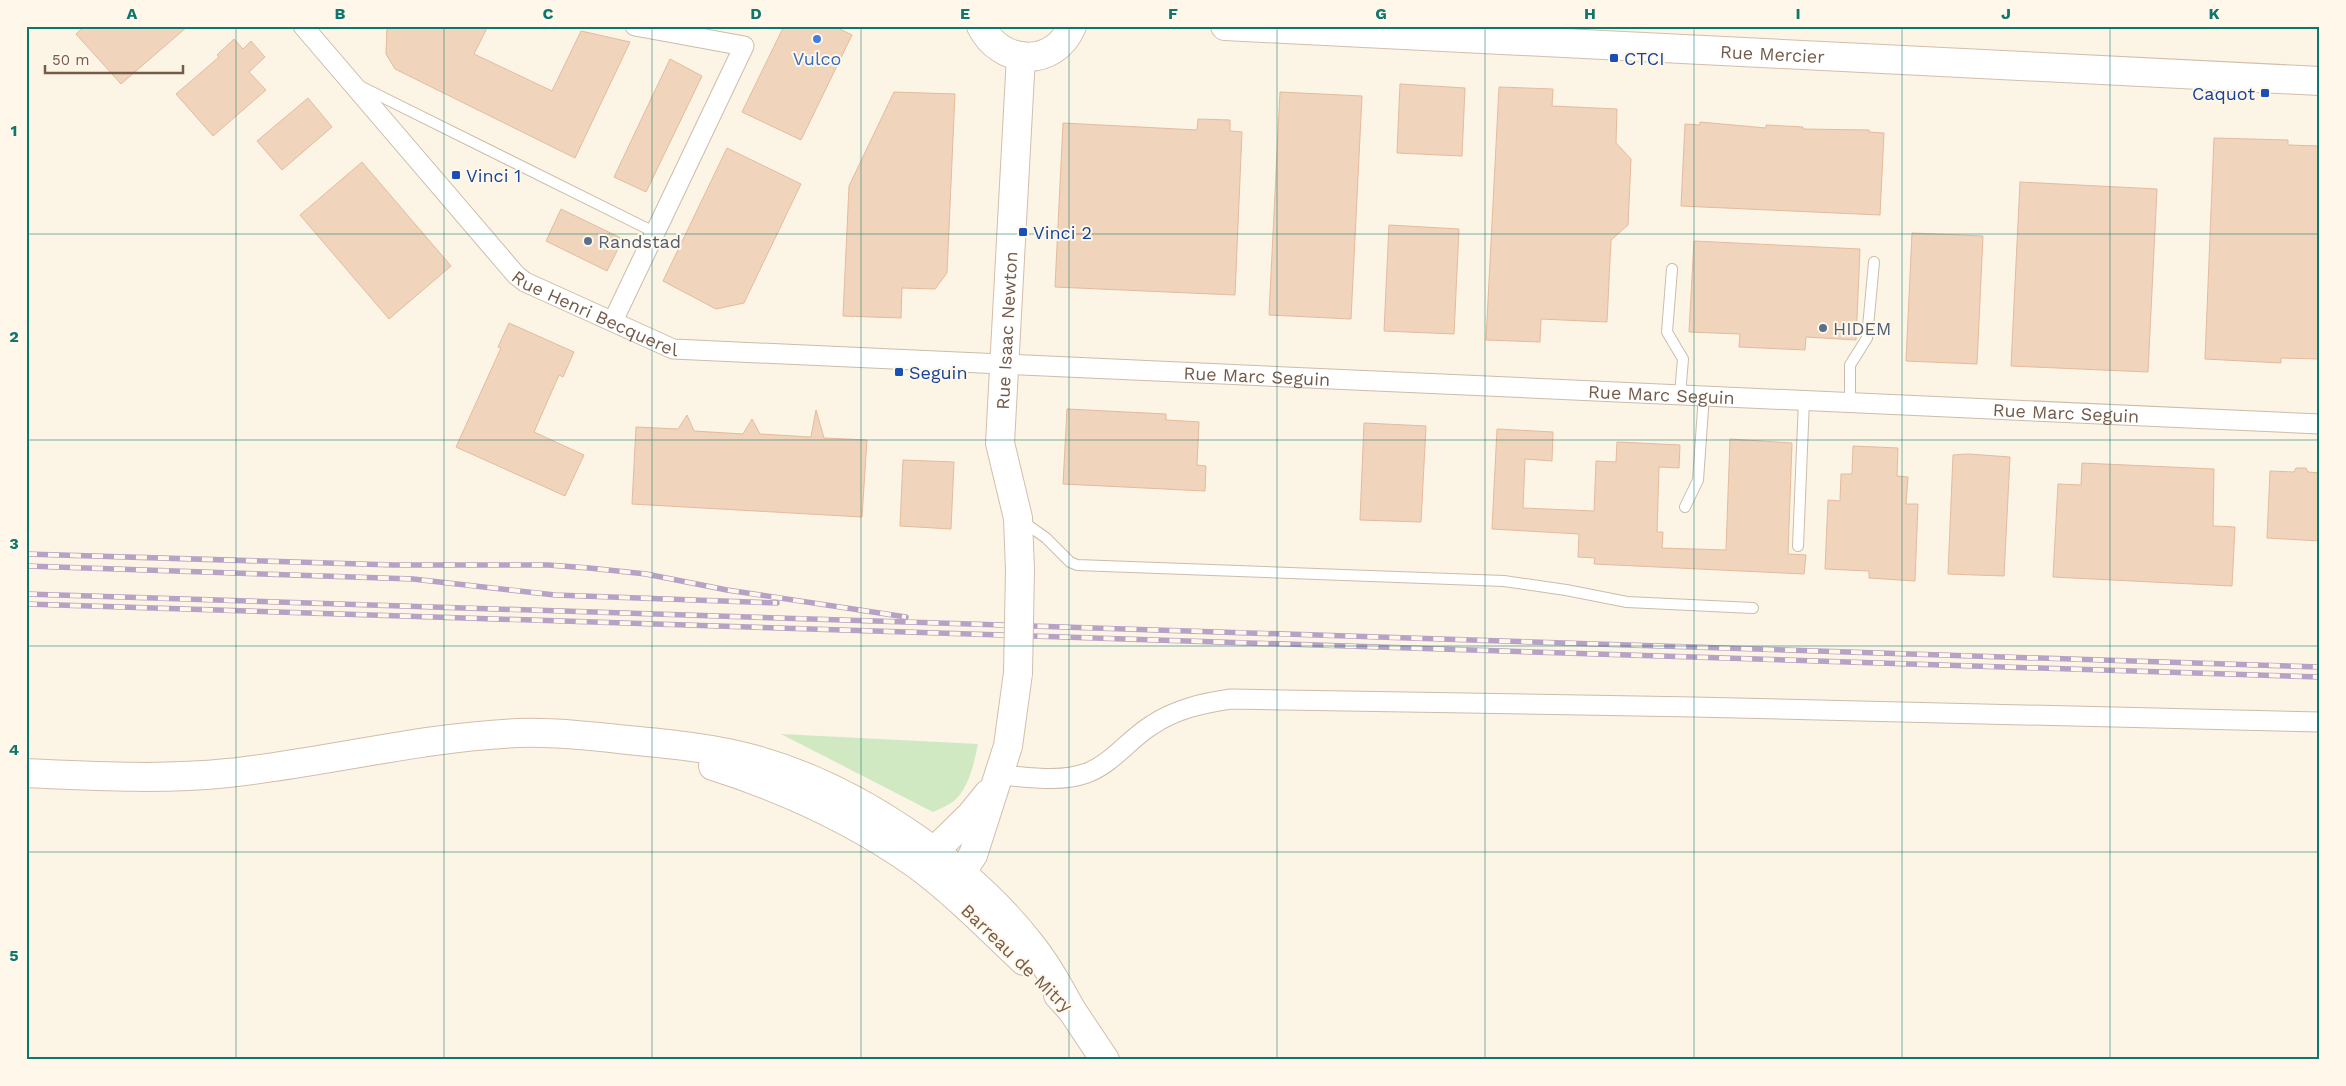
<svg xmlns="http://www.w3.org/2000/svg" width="2346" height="1086" font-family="'Work Sans',sans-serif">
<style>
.green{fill:#d0e9c2}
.building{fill:#f1d4bc;stroke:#e4bb9c}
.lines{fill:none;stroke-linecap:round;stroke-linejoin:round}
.lane-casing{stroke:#cdbcaa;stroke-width:12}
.street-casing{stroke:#cdbcaa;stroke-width:21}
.secondary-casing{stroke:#d2beaa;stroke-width:30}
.lane{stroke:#fff;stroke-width:10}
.street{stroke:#fff;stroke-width:19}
.secondary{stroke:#fff;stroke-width:28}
.rail-casing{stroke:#b7a2c5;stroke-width:5.5}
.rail{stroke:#fff8ea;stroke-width:4;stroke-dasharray:11;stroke-linecap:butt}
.secondary-bridge-casing{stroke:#d2beaa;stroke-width:30;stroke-linecap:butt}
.secondary-bridge{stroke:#fff;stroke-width:28}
.grid{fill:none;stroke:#0f766e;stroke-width:1;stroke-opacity:0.55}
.shop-dot{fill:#3f7fe0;stroke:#fff8ea;stroke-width:2}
.transit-dot{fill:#1a4fb4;stroke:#fff8ea;stroke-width:2}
.service-dot{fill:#5c6f8a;stroke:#fff8ea;stroke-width:2}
.labels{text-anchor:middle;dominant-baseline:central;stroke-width:4;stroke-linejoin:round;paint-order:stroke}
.street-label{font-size:18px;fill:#745b4a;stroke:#fff8ea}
.shop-label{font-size:18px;fill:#366cbe;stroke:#fff8ea}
.transit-label{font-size:18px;fill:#164399;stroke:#fff8ea;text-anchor:start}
.service-label{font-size:18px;fill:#4e5e75;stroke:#fff8ea;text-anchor:start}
.neatline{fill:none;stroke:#0f766e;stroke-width:2}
.grid-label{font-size:16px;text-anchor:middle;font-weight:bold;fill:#0f766e}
</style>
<rect width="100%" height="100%" fill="#fcf4e4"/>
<!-- green -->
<path class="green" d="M781,734L978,744C974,763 969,788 954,801C948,805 940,809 933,812Z"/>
<!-- building -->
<path class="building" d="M84,26H188L121,84L76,34Z
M387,26H488L474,54L552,91L581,31L630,42L575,158L395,69L386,54Z
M784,26H834L852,35L801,140L742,112Z
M234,39L243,49L251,41L265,57L249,72L266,90L213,136L176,94L219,57L217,55Z
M670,59L702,76L646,192L614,177Z
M1400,84L1465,88L1462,156L1397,153Z
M1499,87L1553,89L1552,106L1617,109L1616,143L1631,159L1628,225L1611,240L1607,322L1541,319L1540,342L1486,340Z
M894,92L955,94L947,273L935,289L902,288L901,318L843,316L849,186Z
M1280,92L1362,96L1351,319L1269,315Z
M308,98L332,127L282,170L257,141Z
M1198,119L1230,120V131L1242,132L1235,295L1055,287L1063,123L1197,130Z
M1700,122L1766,128V125L1803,127V129L1869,130V132L1884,133L1880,215L1681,206L1685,124L1700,125Z
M2214,138L2288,140V145L2320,146V359L2281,358V363L2205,359Z
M727,148L801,184L744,303L716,309L663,281Z
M362,162L451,266L389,319L300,215Z
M2020,182L2157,189L2148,372L2011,366Z
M561,209L623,239L607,271L546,241Z
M1389,225L1459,229L1454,334L1384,331Z
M1912,233L1983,236L1977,364L1906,361Z
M1694,241L1860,249L1856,340L1806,337L1805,350L1739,347L1740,334L1689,332Z
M509,323L574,352L563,377L559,375L534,432L584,455L565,496L456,447L501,348L498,347Z
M1067,409L1166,414V420L1199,422L1197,465L1206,466L1205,491L1063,484Z
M816,410L824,438L867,440L862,517L632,504L636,427L678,429L687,415L694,431L743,434L752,419L760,434L811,437Z
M1364,423L1426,426L1421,522L1360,520Z
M1497,429L1553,432L1552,461L1525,459L1523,508L1594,511L1596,461L1616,462L1617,442L1680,445L1679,468L1659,467L1657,532H1663L1662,548L1726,550L1730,439L1792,443L1788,554L1806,555L1804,574L1594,564L1595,558L1578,557L1579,534L1492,529Z
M1853,446L1898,448L1897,476L1908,477L1906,504H1918L1915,581L1869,578V571L1825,569L1828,500L1840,501L1841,474H1852Z
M1968,454L2010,457L2004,576L1948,574L1953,455Z
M903,460L954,462L951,529L900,526Z
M2082,463L2214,469L2213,526L2235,527L2232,586L2053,577L2058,484L2081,485Z
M2296,468H2306L2308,472L2320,473V541L2267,538L2270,471L2294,472Z"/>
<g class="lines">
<defs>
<path id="lane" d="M360,86L654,232
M1672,269L1667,332L1683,359L1680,394
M1850,402V365L1867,338L1874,262
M1685,507L1698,480L1704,395
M1022,521L1046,538L1070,562L1077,565L1504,581L1566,590L1627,602L1753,608
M1798,546L1804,400"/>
<g id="street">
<path id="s1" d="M303,26L516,275L525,282L673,349L2320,424"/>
<path d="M613,321L744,46L635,26"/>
<path d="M999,775C1029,777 1058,783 1087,773C1113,763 1129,739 1152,725C1176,709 1203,703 1231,699L1694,707L2320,722"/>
</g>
<g id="secondary">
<path d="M981,26C1000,65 1054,69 1072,26"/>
<path id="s2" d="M1225,26L2320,81"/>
<path id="s3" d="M1020,570L1018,518L1000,443L1021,56"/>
<path d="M713,766C785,789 855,821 917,865C955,893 990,929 1024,961"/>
<path d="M26,773C93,776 161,780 228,773C325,763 420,737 519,733C555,732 592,736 628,740C670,744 712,748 753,759C853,786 968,863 1031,945C1047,965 1059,987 1071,1009"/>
<path d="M921,864L971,815L988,794"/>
<path d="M951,888L973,855L1008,746L1018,673"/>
<path d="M1058,995L1071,1009L1105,1060"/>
</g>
</defs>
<!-- lane casing -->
<use href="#lane" class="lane-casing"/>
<!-- street casing -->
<use href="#street" class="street-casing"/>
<!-- secondary casing -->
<use href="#secondary" class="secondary-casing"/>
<!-- lane -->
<use href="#lane" class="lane"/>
<!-- street -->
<use href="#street" class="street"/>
<!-- secondary -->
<use href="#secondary" class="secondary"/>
<defs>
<path id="rail" d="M26,554L394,565H548L589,568L646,574L727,590L906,617
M26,566L413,579L555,595L777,603
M26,594L2320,667
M26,604L2320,677"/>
</defs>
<!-- rail casing -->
<use href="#rail" class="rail-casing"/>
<!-- rail -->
<use href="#rail" class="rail"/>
<defs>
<path id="secondary-bridge" d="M1018,673L1020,570"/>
</defs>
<!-- secondary-bridge casing -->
<use href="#secondary-bridge" class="secondary-bridge-casing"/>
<!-- secondary-bridge -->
<use href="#secondary-bridge" class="secondary-bridge"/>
</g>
<!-- grid -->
<path class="grid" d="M236,26V1060M444,26V1060M652,26V1060M861,26V1060M1069,26V1060M1277,26V1060M1485,26V1060M1694,26V1060M1902,26V1060M2110,26V1060M26,234H2320M26,440H2320M26,646H2320M26,852H2320"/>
<!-- markers -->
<circle class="shop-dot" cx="817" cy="39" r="5"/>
<g class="transit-dot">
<rect x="1609" y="53" width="10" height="10" rx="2.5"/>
<rect x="2260" y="88" width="10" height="10" rx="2.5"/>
<rect x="451" y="170" width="10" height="10" rx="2.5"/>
<rect x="1018" y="227" width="10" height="10" rx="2.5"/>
<rect x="894" y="367" width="10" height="10" rx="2.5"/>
</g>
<g class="service-dot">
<circle cx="588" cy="241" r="5"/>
<circle cx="1823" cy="328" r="5"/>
</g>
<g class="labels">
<!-- street labels -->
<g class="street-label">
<text stroke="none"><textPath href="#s2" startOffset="548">Rue Mercier</textPath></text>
<text stroke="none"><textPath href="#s1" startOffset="416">Rue Henri Becquerel</textPath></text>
<text stroke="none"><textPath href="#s3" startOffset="242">Rue Isaac Newton</textPath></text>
<text stroke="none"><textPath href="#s1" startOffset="1086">Rue Marc Seguin</textPath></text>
<text stroke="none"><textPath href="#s1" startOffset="1491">Rue Marc Seguin</textPath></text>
<text stroke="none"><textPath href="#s1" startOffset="1896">Rue Marc Seguin</textPath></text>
<text transform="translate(1017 958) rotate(44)">Barreau de Mitry</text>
</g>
<!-- shop labels -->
<g class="shop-label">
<text x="817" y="58">Vulco</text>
</g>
<!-- transit labels -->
<g class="transit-label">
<text x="1624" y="58">CTCI</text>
<text x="2255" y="93" text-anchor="end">Caquot</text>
<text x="466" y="175">Vinci 1</text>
<text x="1033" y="232">Vinci 2</text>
<text x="909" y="372">Seguin</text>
</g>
<!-- service labels -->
<g class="service-label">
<text x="598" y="241">Randstad</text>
<text x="1833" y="328">HIDEM</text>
</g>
</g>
<!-- border -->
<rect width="2346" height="1086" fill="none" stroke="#fff8ea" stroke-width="55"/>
<!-- scale -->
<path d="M45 65v8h138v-8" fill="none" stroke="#745b4a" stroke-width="2.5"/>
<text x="52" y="65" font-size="15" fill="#745b4a" stroke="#fff8ea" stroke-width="4" paint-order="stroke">50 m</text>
<rect x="28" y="28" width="2290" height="1030" class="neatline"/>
<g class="grid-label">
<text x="132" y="19">A</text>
<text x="340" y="19">B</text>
<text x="548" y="19">C</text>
<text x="756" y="19">D</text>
<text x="965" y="19">E</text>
<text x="1173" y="19">F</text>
<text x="1381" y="19">G</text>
<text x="1590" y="19">H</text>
<text x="1798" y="19">I</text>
<text x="2006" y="19">J</text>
<text x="2214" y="19">K</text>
<text x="14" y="136">1</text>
<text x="14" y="342">2</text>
<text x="14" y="549">3</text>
<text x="14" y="755">4</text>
<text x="14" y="961">5</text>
</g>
</svg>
